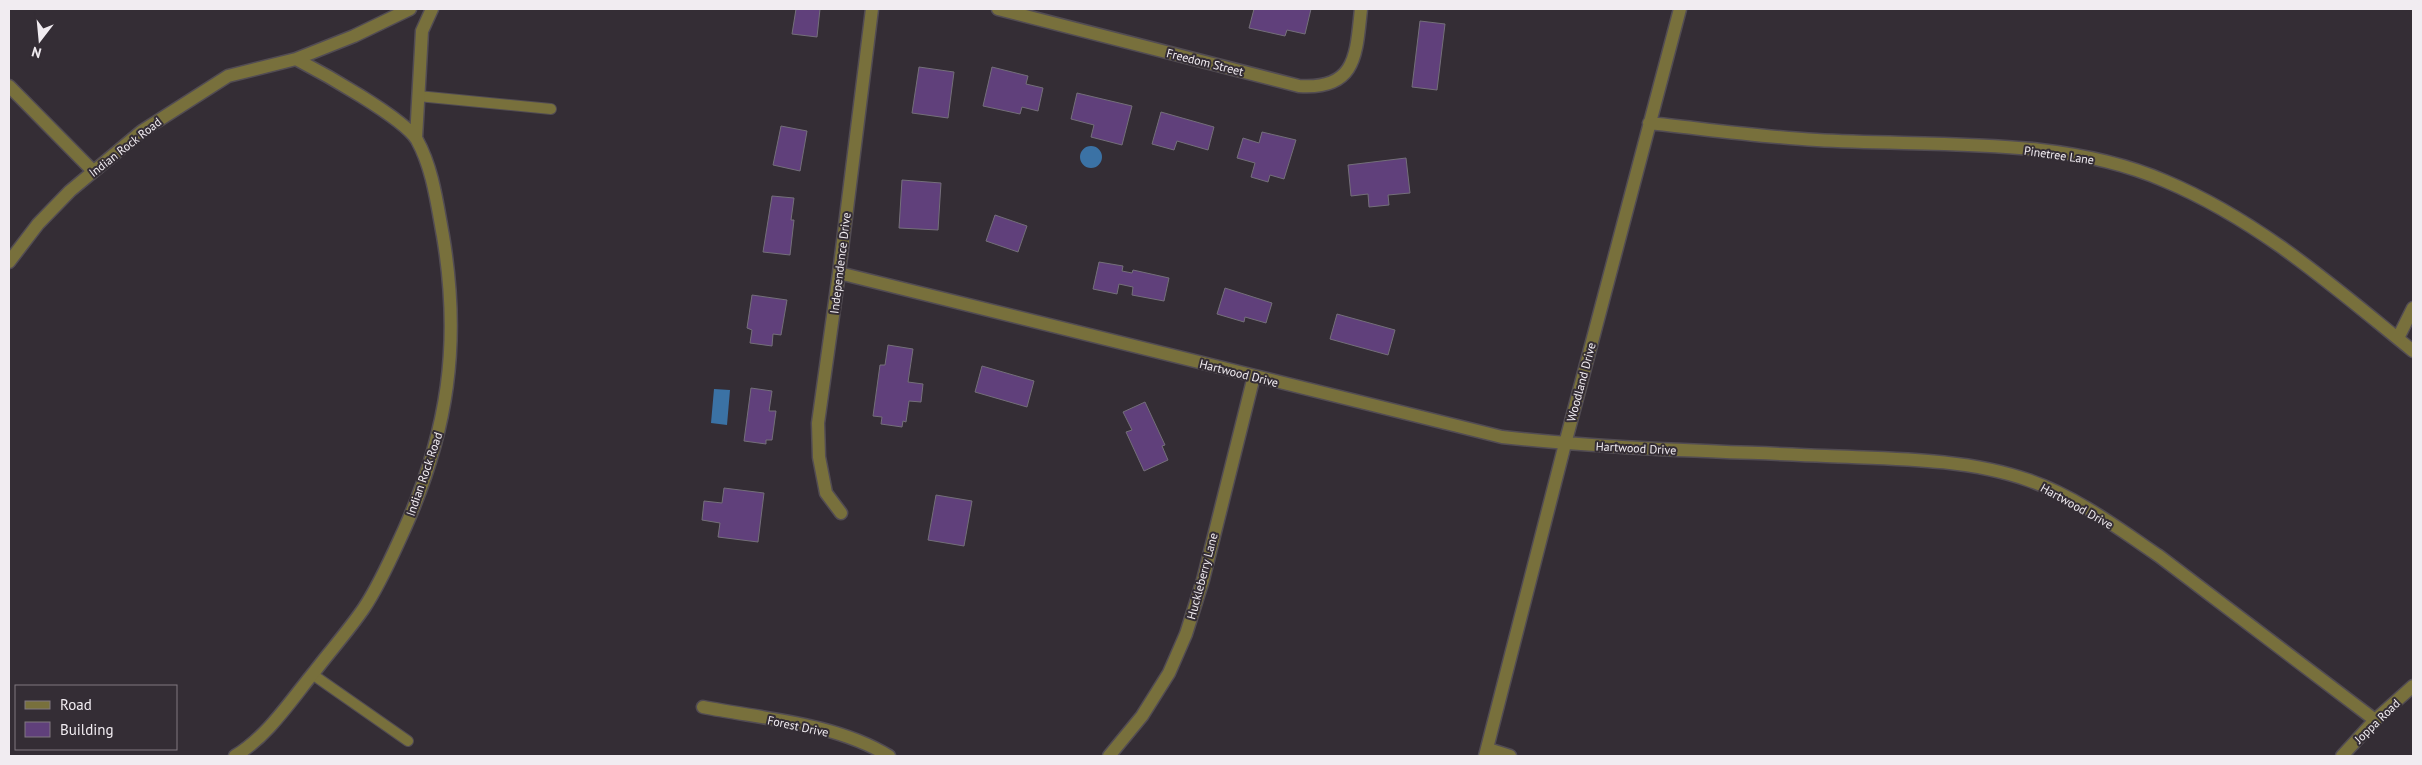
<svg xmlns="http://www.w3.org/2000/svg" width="2422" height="765" font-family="'PT Sans',sans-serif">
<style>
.water{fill:#3b72a5}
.building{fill:#60407b;stroke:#746f7a}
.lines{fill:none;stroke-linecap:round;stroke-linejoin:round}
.service-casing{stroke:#524c53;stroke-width:12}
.minor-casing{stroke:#524c53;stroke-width:15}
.service{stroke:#78703c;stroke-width:10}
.minor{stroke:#78703c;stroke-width:12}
.labels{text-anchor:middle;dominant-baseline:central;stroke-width:4;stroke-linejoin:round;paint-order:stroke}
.street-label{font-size:12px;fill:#f1ecf1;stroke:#342d35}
</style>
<rect width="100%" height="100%" fill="#342d35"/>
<!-- water -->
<path class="water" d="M1080 157a11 11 0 1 1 22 0a11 11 0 1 1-22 0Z
M714,389L730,390L727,425L711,423Z"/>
<!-- building -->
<path class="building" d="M796,9H820L817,37L792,34Z
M1254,9H1311L1305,34L1287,30L1285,36L1249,28Z
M1420,21L1445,24L1437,90L1412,87Z
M919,67L954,72L948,118L912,113Z
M992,67L1028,76L1026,84L1043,88L1038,111L1022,107L1020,114L983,106Z
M1077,93L1132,106L1122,145L1091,137L1094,125L1071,119Z
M1161,112L1214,127L1208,150L1177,141L1174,150L1152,144Z
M781,126L807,131L800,171L773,165Z
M1262,132L1296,140L1284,179L1270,175L1268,182L1251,177L1255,163L1237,158L1243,138L1259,143Z
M1406,158L1410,193L1388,195L1389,205L1369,207L1368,194L1351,196L1348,165Z
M902,180L941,183L938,230L899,228Z
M772,196L794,198L791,220H794L790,255L763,252Z
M995,215L1027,226L1018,252L986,241Z
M1099,262L1123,266L1122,271L1132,273L1133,270L1169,278L1164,301L1132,295L1133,287L1119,284L1117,294L1093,289Z
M1225,288L1272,303L1266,323L1245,317L1244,322L1217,314Z
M752,295L787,300L781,335L773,334L772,346L750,343L752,330L747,328Z
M1337,314L1395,330L1388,355L1330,339Z
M888,345L913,349L908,382L923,384L921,402L909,401L906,422L903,421L902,427L881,424L882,417L873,416L880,365H885Z
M982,366L1034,381L1027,407L975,392Z
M751,388L772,391L769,411H776L772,440H766V444L744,441Z
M1145,402L1165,445L1162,446L1168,460L1144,471L1126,432L1132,430L1123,412Z
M724,488L764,493L758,542L718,537L720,523L702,520L704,501L722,503Z
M936,495L972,501L964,546L928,540Z"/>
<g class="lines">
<defs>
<path id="service" d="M418,96L551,109
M312,674L408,741"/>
<path id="minor" d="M998,9L1299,86C1357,90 1356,54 1361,9
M296,59L354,36L410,9
M9,86L93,171
M1649,123C1705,129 1761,137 1817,140C1930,147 2060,135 2165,181C2260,221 2334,287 2413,351
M416,138L422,31L432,9
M9,262L38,224L70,191L142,131L228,76L296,59C321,72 404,118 417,140C433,169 437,204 443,236C461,343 448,432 404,530C392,556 380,584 364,608C349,630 331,650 315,671C291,700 268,736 235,756
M839,273L1502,437C1609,449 1718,451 1826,456C1893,459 1965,458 2028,480C2075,496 2118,528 2159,556L2375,720
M2398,338L2413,308
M841,513L826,493L819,457L818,423L839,273L872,9
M703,707C764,719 835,723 889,756
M1488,749L1510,756
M1109,756L1142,716L1169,673L1186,634L1203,580L1254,376
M1485,756L1565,444L1680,9
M2342,756L2375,720L2413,686"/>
</defs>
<!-- service casing -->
<use href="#service" class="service-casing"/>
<!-- minor casing -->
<use href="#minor" class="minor-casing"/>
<!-- service -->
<use href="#service" class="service"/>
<!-- minor -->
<use href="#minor" class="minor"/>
</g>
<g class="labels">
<!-- street labels -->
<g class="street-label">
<text transform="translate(1205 62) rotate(14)">Freedom Street</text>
<text transform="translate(125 147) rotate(-38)">Indian Rock Road</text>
<text transform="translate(2059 155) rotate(8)">Pinetree Lane</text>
<text transform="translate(840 263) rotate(-83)">Independence Drive</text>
<text transform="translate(1239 373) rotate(14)">Hartwood Drive</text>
<text transform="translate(1581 382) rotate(-75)">Woodland Drive</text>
<text transform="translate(1636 448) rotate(3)">Hartwood Drive</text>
<text transform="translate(424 474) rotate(-71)">Indian Rock Road</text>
<text transform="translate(2077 506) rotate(29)">Hartwood Drive</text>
<text transform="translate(1202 576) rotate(-75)">Huckleberry Lane</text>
<text transform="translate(2377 721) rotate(-44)">Joppa Road</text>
<text transform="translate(798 726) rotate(12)">Forest Drive</text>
</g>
</g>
<!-- border -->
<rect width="2422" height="765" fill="none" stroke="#f1ecf1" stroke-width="20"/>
<!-- legend -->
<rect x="15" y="685" width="162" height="65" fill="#342d35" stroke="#807980"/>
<rect x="25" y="701" width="25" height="8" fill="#78703c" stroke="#807980"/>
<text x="60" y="710" font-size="15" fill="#f1ecf1">Road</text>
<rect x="25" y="722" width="25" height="15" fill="#60407b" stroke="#807980"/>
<text x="60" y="735" font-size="15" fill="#f1ecf1">Building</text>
<!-- north arrow -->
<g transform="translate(40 40) rotate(196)" stroke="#342d35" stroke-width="4" paint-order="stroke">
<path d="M0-4L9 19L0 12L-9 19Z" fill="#f1ecf1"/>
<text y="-8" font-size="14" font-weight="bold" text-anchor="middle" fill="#f1ecf1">N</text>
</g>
</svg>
